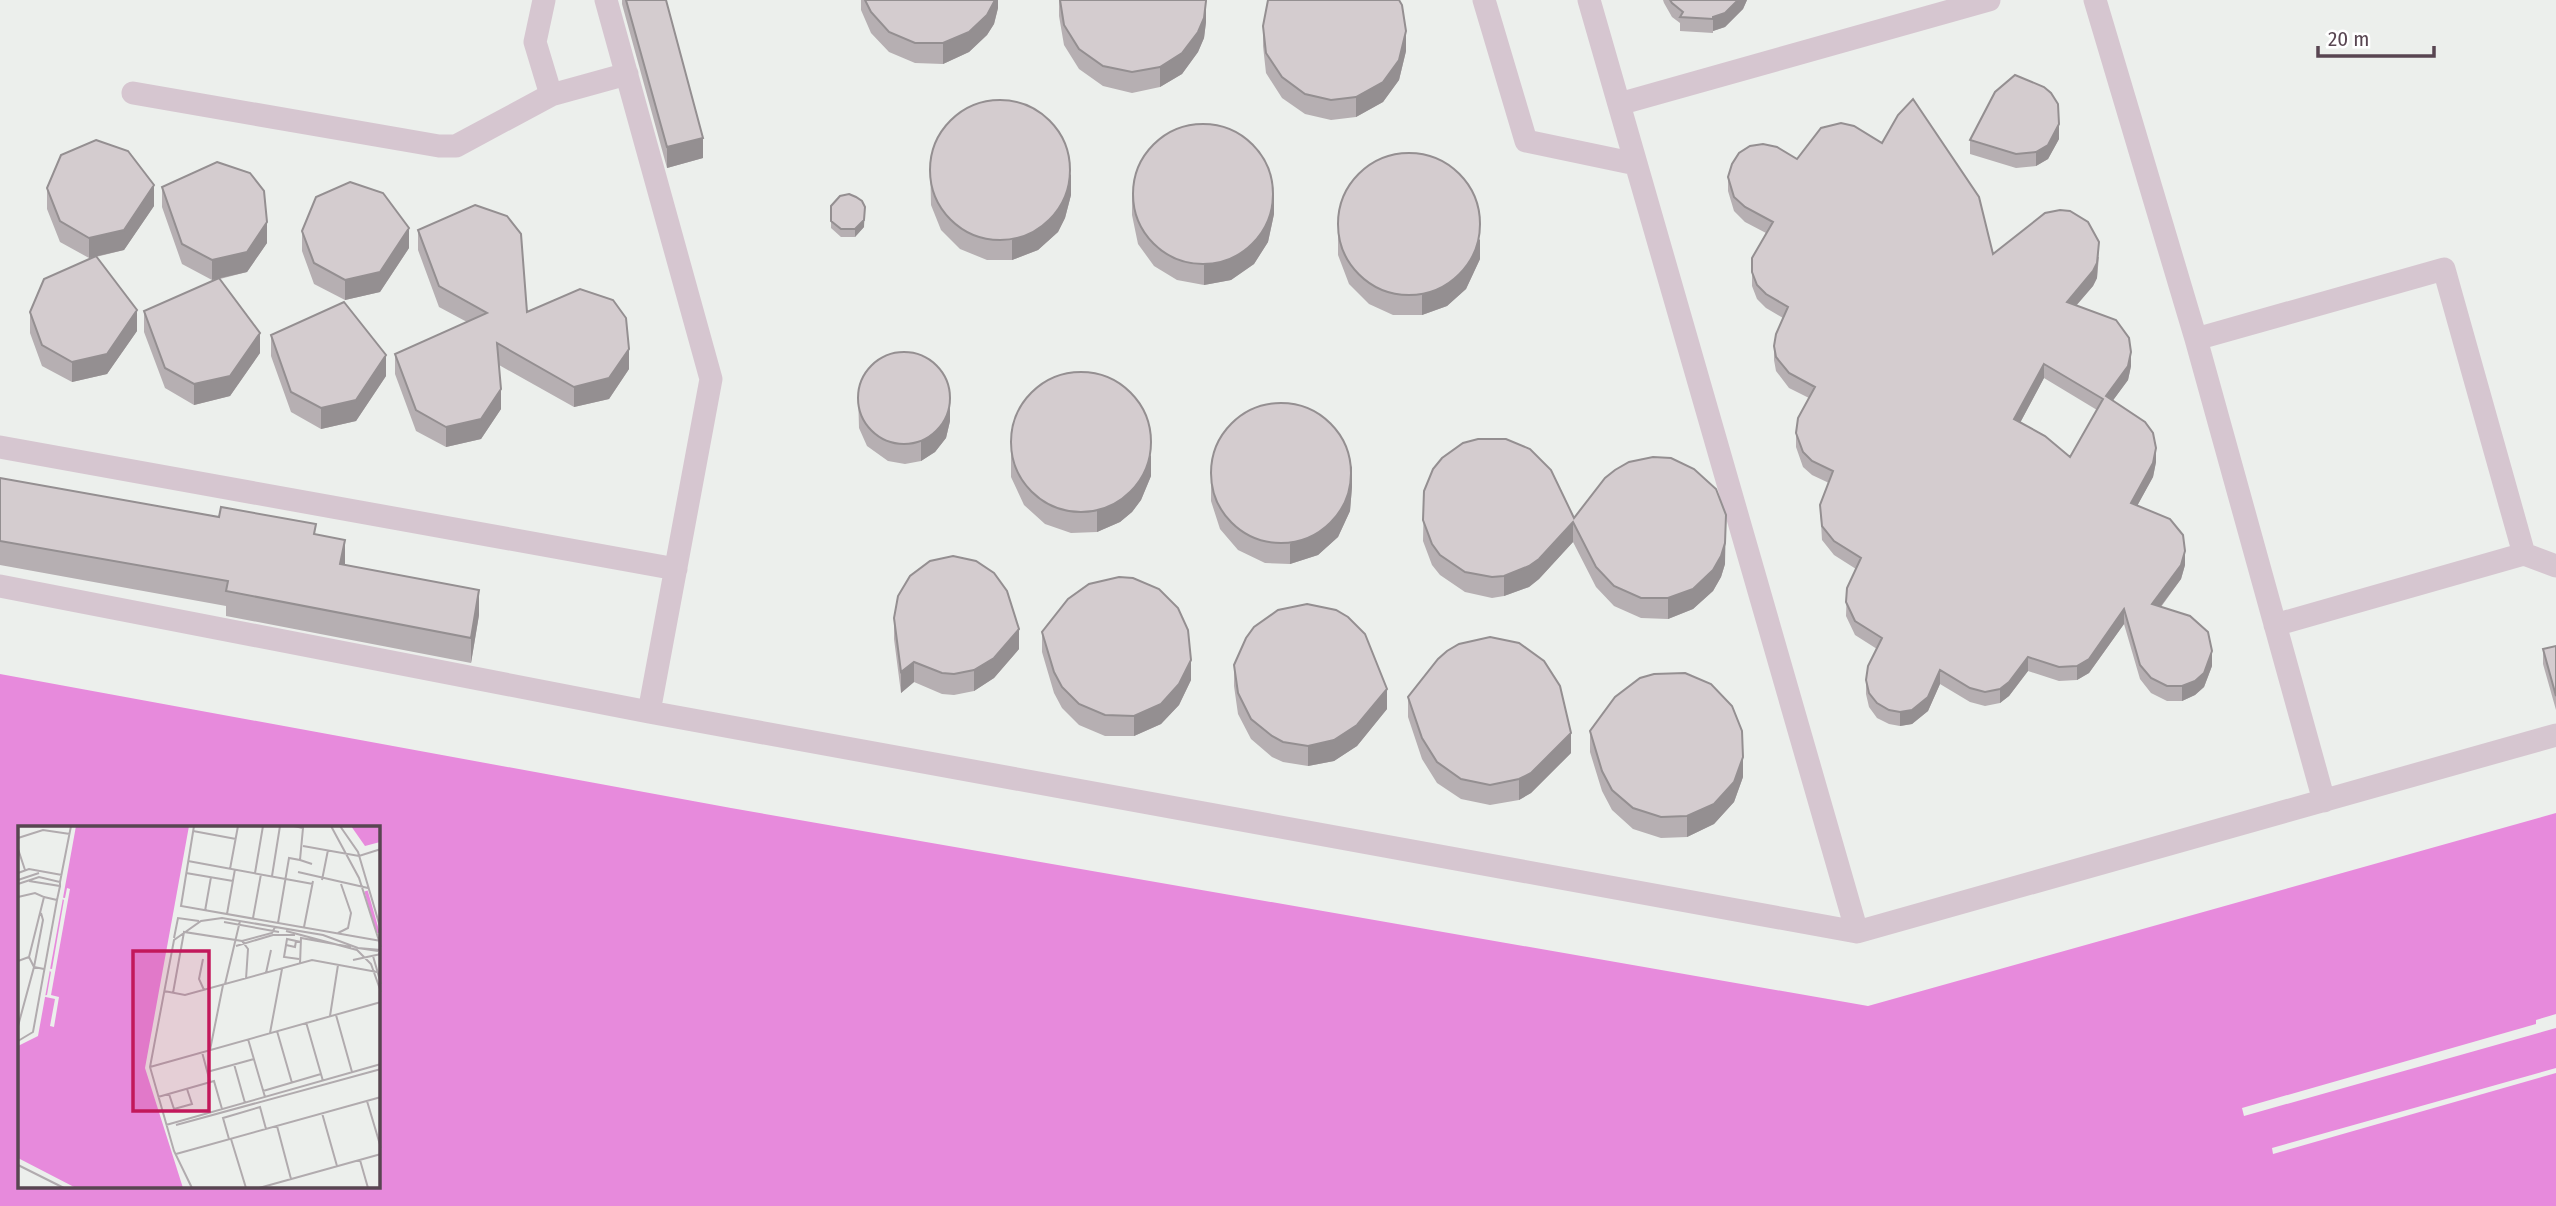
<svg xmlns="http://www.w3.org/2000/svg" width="2556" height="1206" font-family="'Fira Sans Condensed',sans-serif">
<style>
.water{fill:#e78adc;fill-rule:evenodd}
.pier{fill:#ecefec}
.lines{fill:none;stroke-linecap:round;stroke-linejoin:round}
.service{stroke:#d6c6d0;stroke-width:23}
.wall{fill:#b6afb2;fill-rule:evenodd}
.shaded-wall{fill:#948f91}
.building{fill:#d4cccf;stroke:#948f91;stroke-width:2;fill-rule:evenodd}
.inset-river{fill:none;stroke:#e78adc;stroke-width:3.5}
.inset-road{fill:none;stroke:#b1abae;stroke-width:2}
.view{fill:#c2185b;fill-opacity:0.15;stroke:#c2185b;stroke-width:3.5}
.inset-edge{fill:none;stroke:#584551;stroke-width:3.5}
</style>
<rect width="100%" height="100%" fill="#ecefec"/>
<!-- water -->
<path class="water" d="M0,674L731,808L1868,1006L2556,813V1206H0ZM19,828H378V1187H19Z"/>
<!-- pier -->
<path class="pier" d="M2556,1014V1028L2244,1116L2242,1108L2536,1024V1020Z
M2556,1068V1073L2273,1154L2272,1148Z"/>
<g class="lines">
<!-- service -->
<path class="service" d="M544,0L535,42L551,95
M606,0L711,379L649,712
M1484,0L1526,141L1636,164
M1589,0L1857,932
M2095,0L2196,339L2324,801
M133,93L439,146H456L551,95L627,74
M1619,104L1989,0
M2196,339L2444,269L2524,554L2275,625
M0,447L676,569
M2524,554L2556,566
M0,586L649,712L1857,932L2556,735"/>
</g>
<!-- wall -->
<path class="wall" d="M622,0H666L703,158L667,168L622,4Z
M861,0H998V8L994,24L987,35L969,52L943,64L915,63L889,52L871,33L861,10Z
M1059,0H1206V22L1204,38L1198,52L1182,74L1160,87L1132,93L1103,86L1079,69L1064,45L1059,16Z
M1663,0H1747L1743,9L1725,27L1713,31V33L1680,31V23L1672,17L1664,3Z
M1263,26L1406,51L1399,80L1383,102L1356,117L1331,120L1305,114L1282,98L1266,73L1263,46Z
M2059,139L2048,159L2036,166L2016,168L1970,154V140Z
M930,158L1071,195L1065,218L1058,232L1038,250L1012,260H987L960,249L941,230L931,205Z
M1797,159L1993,254L2099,257L2097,278L2093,286L2076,306L2131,366L2128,380L2113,400L2156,462L2153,477L2137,506L2185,565L2181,579L2161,607L2212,666L2204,687L2195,695L2182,701H2167L2151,693L2140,679L2124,624L2089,673L2077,680L2059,681L2028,671L2009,696L2000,703L1985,706L1970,702L1940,684L1928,711L1912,724L1900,726L1889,724L1877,718L1869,707L1866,694V680L1877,649L1855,635L1846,616L1847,588L1856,569L1834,555L1822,540L1820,505L1829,483L1812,475L1803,467L1796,447V433L1809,398L1789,388L1776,371L1774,360V346L1783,318L1766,308L1757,299L1752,286V258L1766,233L1745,222L1734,211L1728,191V177ZM2044,378L2097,410L2070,457L2020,423Z
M162,187L267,243L247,272L220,279L260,353L230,396L194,405L165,388L144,332V311L216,279L212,280L182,264L162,207Z
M47,188L154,206L124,250L96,257L137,331L107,374L72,382L42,366L30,333V312L92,258H89L60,242L47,209Z
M1132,195L1274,214L1268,242L1254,264L1231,280L1204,285L1177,280L1154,266L1138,244L1132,215Z
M831,206L864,227L855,237H841L831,228Z
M418,230L527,312L629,369L609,399L574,407L499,365L501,409L481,439L446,447L416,431L395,374V354L467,322L439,307L418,250Z
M302,231L409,248L380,292L345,300L314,284L302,251Z
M1338,235L1480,259L1466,289L1447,306L1422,315H1393L1369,304L1349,284L1338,255Z
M271,335L386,376L356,421L321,429L291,412L271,356Z
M858,392L950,421L946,438L935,452L921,461L905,464L888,461L867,446L859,428Z
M1011,429L1151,476L1141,500L1132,512L1120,522L1097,532L1071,533L1045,524L1024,505L1011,477Z
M0,478L316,534L345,565L479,615L471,663L226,616V606L0,565Z
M1211,481L1352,487L1350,511L1338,537L1318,555L1290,564L1265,563L1238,550L1220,529L1211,501Z
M1424,491L1574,518L1725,564L1721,577L1713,591L1693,609L1668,619L1641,618L1614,606L1596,587L1573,542L1539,579L1529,587L1504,596L1492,598L1465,592L1440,575L1432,565L1423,541Z
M894,618L1019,649L994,678L974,691L954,695L942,694L914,682L901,693L894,639Z
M1042,632L1191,680L1179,705L1161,724L1134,736H1105L1079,725L1062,708L1054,693L1042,652Z
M2556,646V710L2543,664V649Z
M1234,665L1387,709L1357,746L1334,761L1308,766L1283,762L1272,757L1251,739L1238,714L1234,686Z
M1408,697L1571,753L1531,793L1519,800L1490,805L1461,799L1437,783L1422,759L1408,717Z
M1590,731L1743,777L1734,802L1714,824L1687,837L1661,838L1633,829L1612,810L1602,791L1590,752Z"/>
<!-- shaded-wall -->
<path class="shaded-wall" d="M995,0H998V8L994,24L987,35L969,52L943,64V43Z
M1738,0H1747L1743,9L1725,27L1713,31V17Z
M1206,1V22L1204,38L1198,52L1182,74L1160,87V67Z
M1406,31V51L1399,80L1383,102L1356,117V97Z
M2059,124V139L2048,159L2036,166V152Z
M703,138V158L667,168V147Z
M1071,174V195L1065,218L1058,232L1038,250L1012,260V240Z
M154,185V206L124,250L89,258V238Z
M1274,194V214L1268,242L1254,264L1231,280L1204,285V265Z
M865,207L864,227L855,237V229Z
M267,222V243L247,272L212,280V260Z
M409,228V248L380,292L345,300V280Z
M1480,239V259L1466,289L1447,306L1422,315V295Z
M2099,242L2097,278L2093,286L2067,316V302Z
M137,310V331L107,374L72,382V362Z
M260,333V353L230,396L194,405V384Z
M629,349V369L609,399L574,407V387Z
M2131,352V366L2128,380L2106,410V396Z
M386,355V376L356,421L321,429V408Z
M2044,364V378L2014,434V419Z
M501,389V409L481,439L446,447V427Z
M950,400V421L946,438L935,452L921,461V441Z
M2156,448V462L2153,477L2131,517V503Z
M1151,455V476L1141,500L1132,512L1120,522L1097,532V511Z
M1352,466V487L1350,511L1338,537L1318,555L1290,564V544Z
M1726,515L1725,564L1721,577L1713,591L1693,609L1668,619V598Z
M1573,522V542L1539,579L1529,587L1504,596V576Z
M345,540V564L340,589V564Z
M2185,551V565L2181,579L2152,618V604Z
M479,590V615L471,663V638Z
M2124,609V624L2089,673L2077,680V666Z
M1019,629V649L994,678L974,691V670Z
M2212,651V666L2204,687L2195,695L2182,701V686Z
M2028,657V671L2009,696L2000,703V689Z
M1191,660V680L1179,705L1161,724L1134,736V716Z
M914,662V682L901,693V672Z
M1940,670V684L1928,711L1912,724L1900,726V712Z
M1387,689V709L1357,746L1334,761L1308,766V746Z
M1571,733V753L1531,793L1519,800V779Z
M1743,757V777L1734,802L1714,824L1687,837V816Z"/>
<!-- building -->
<path class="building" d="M626,0H666L703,138L667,147Z
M865,0H995L987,15L969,32L943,43H915L889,32L871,12Z
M1060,0H1206V1L1204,18L1198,32L1182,53L1160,67L1132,72L1103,66L1079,49L1064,25Z
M1268,0H1399L1402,5L1406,31L1399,60L1383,82L1356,97L1331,100L1305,94L1282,77L1266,53L1263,26Z
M1670,0H1738L1725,13L1713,17V19L1680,17L1683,12L1672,3Z
M2015,75L2044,87L2051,93L2058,104L2059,124L2048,145L2036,152L2016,154L1970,140L1995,92Z
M1913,99L1979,197L1993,254L2045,213L2060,210L2070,211L2088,222L2099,242L2097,263L2093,271L2067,302L2116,320L2129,338L2131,352L2128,366L2106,396L2145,422L2153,433L2156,448L2153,463L2131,503L2170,519L2183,535L2185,551L2181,565L2152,604L2190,616L2208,632L2212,651L2204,673L2195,681L2182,686H2167L2151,678L2140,665L2124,609L2089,659L2077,666L2059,667L2028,657L2009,682L2000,689L1985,692L1970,688L1940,670L1928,697L1912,710L1900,712L1889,710L1877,703L1869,693L1866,680L1868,666L1882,638L1855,621L1846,602L1847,588L1861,558L1834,541L1822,526L1820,505L1833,471L1812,461L1803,452L1796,433L1798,418L1815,387L1789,373L1776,357L1774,346L1776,334L1788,307L1766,294L1757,285L1752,272V258L1773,222L1745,207L1734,197L1728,177L1732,164L1739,153L1750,146L1763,144L1777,147L1797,159L1821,128L1841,123L1854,126L1882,143L1898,115ZM2044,364L2103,399L2070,457L2045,436L2014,419Z
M930 170a70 70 0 1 1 140 0a70 70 0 1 1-140 0Z
M1133 194a70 70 0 1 1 140 0a70 70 0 1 1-140 0Z
M96,140L128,151L154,185L124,230L89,238L60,221L47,188L61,155Z
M1338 224a71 71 0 1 1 142 0a71 71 0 1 1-142 0Z
M217,162L250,173L264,191L267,222L247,252L212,260L182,244L162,187Z
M350,182L383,193L409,228L380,272L345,280L314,263L302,231L316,197Z
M849,194L856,197L862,201L865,207L864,220L855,229H841L831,221V206L840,196Z
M475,205L507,216L521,234L527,312L580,289L613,300L626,318L629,349L609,378L574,387L497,343L501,389L481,419L446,427L416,410L395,354L487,313L439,286L418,230Z
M96,256L137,310L107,354L72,362L42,345L30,312L44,279Z
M219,278L260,333L230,376L194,384L165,368L144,311Z
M344,302L386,355L356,400L321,408L291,392L271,335Z
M858 398a46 46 0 1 1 92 0a46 46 0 1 1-92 0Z
M1011 442a70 70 0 1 1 140 0a70 70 0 1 1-140 0Z
M1211 473a70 70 0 1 1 140 0a70 70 0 1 1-140 0Z
M1478,439H1506L1530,449L1551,470L1574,518L1605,478L1615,470L1629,462L1653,457L1671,458L1694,469L1716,489L1726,515L1725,543L1721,556L1713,570L1693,589L1668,598H1641L1614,586L1596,567L1573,522L1539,559L1529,566L1504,576L1492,577L1465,572L1440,555L1432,544L1423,520L1424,491L1433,469L1442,458L1463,443Z
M0,478L219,517L221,507L316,524L314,534L345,540L340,564L479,590L471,638L226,591L228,581L0,541Z
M953,556L976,561L994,573L1007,591L1019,629L994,658L974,670L954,674L942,673L914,662L901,672L894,618L898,596L910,576L930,561Z
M1119,577L1133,578L1159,589L1178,608L1188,630L1191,660L1179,684L1161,704L1134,716L1105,715L1079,704L1062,687L1054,672L1042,632L1068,599L1089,584Z
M1307,604L1336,610L1348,617L1365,634L1387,689L1357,725L1334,740L1308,746L1283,742L1272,736L1251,719L1238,693L1234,665L1246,638L1254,627L1278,610Z
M1490,637L1519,643L1544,661L1560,686L1571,733L1531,773L1519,779L1490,785L1461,779L1437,762L1422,738L1408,697L1438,659L1447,651L1459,644Z
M2556,646V696L2543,649Z
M1685,673L1711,684L1732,706L1742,731L1743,757L1734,782L1714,804L1687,816L1661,817L1633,808L1612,790L1602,771L1590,731L1615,697L1640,678L1654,674Z"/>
<!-- overview -->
<g transform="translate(18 826)">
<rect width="362" height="362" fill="#ecefec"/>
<path d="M58,0H171L127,242L165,362H58L0,332V220L20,210ZM333,0H362V16L347,20Z" fill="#e78adc"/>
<path d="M49,62L52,63L33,169L41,171L36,201L32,200L37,173L23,170L29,169L33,146L28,142L34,143L46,74L41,71L47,72Z" fill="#ecefec"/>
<path class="inset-river" d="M348,65L360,107"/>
<path class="inset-road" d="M176,0L163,80L363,115M276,0L285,2L282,34L294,38M313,0L341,52L363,121M322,0L340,26L363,104M175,5L218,13M0,12L25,4L52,8M285,20L341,30L363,23M0,23L7,44M170,35L295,58M212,43L220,0M280,46L350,62M0,47L11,43L44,49M168,47L215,55M237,47L245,0M254,50L262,0M0,54L21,47M304,54L310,24M42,56L53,0M0,58L21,51L42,56V60L11,55M0,71L17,67L26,71L11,131L0,135M26,71L39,74L42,60M187,85L193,51M23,87L25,94L16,141L26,143M209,88L217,43M235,92L243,48M206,96L261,106M260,97L271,32L282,34M286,101L295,55M268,105L339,124L353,138L363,166M320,107L330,102L333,87L323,58M156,112L160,92L181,95M224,115L254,107L257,101M278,115L277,121L268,119L269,113L283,116M268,119L266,131L281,133M218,120L255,109H277M360,125L340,122L363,124M355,130L363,158M185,133L181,153L186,164M335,134L363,128M282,138L283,112L333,121M248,147L253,124M207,158L222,95M146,165L167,169L294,134L359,146M155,167L166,106L224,115L230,123L228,153M318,189L334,246M312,190L320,139M288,196L305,255M0,200L16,141L11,131M259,205L274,257M252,207L264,143M230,213L247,271M0,215L15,206L39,74M192,224L205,159M184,226L192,256M216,238L227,277M132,241L363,176M189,246L236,233M245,265L303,248M151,268L156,283L174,278L169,263M140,271L196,255L204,283M349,275L363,322M304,287L319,340M148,299L363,238M158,299L363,243M259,300L273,353M211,313L205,292L242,281L248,303M213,313L228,362M158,328L363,271M342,334L350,362M0,339L46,362M174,362L156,325L132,241L156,114L183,95L204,92L305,109L340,122M241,362L363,328"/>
<path class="view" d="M115,125H191V285H115Z"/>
<rect width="362" height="362" class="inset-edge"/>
</g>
<!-- scale -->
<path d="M2318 46v10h116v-10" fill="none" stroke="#584551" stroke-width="3.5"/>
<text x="2328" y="46" font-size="21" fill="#584551" stroke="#ffffff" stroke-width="5" paint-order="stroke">20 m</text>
</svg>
